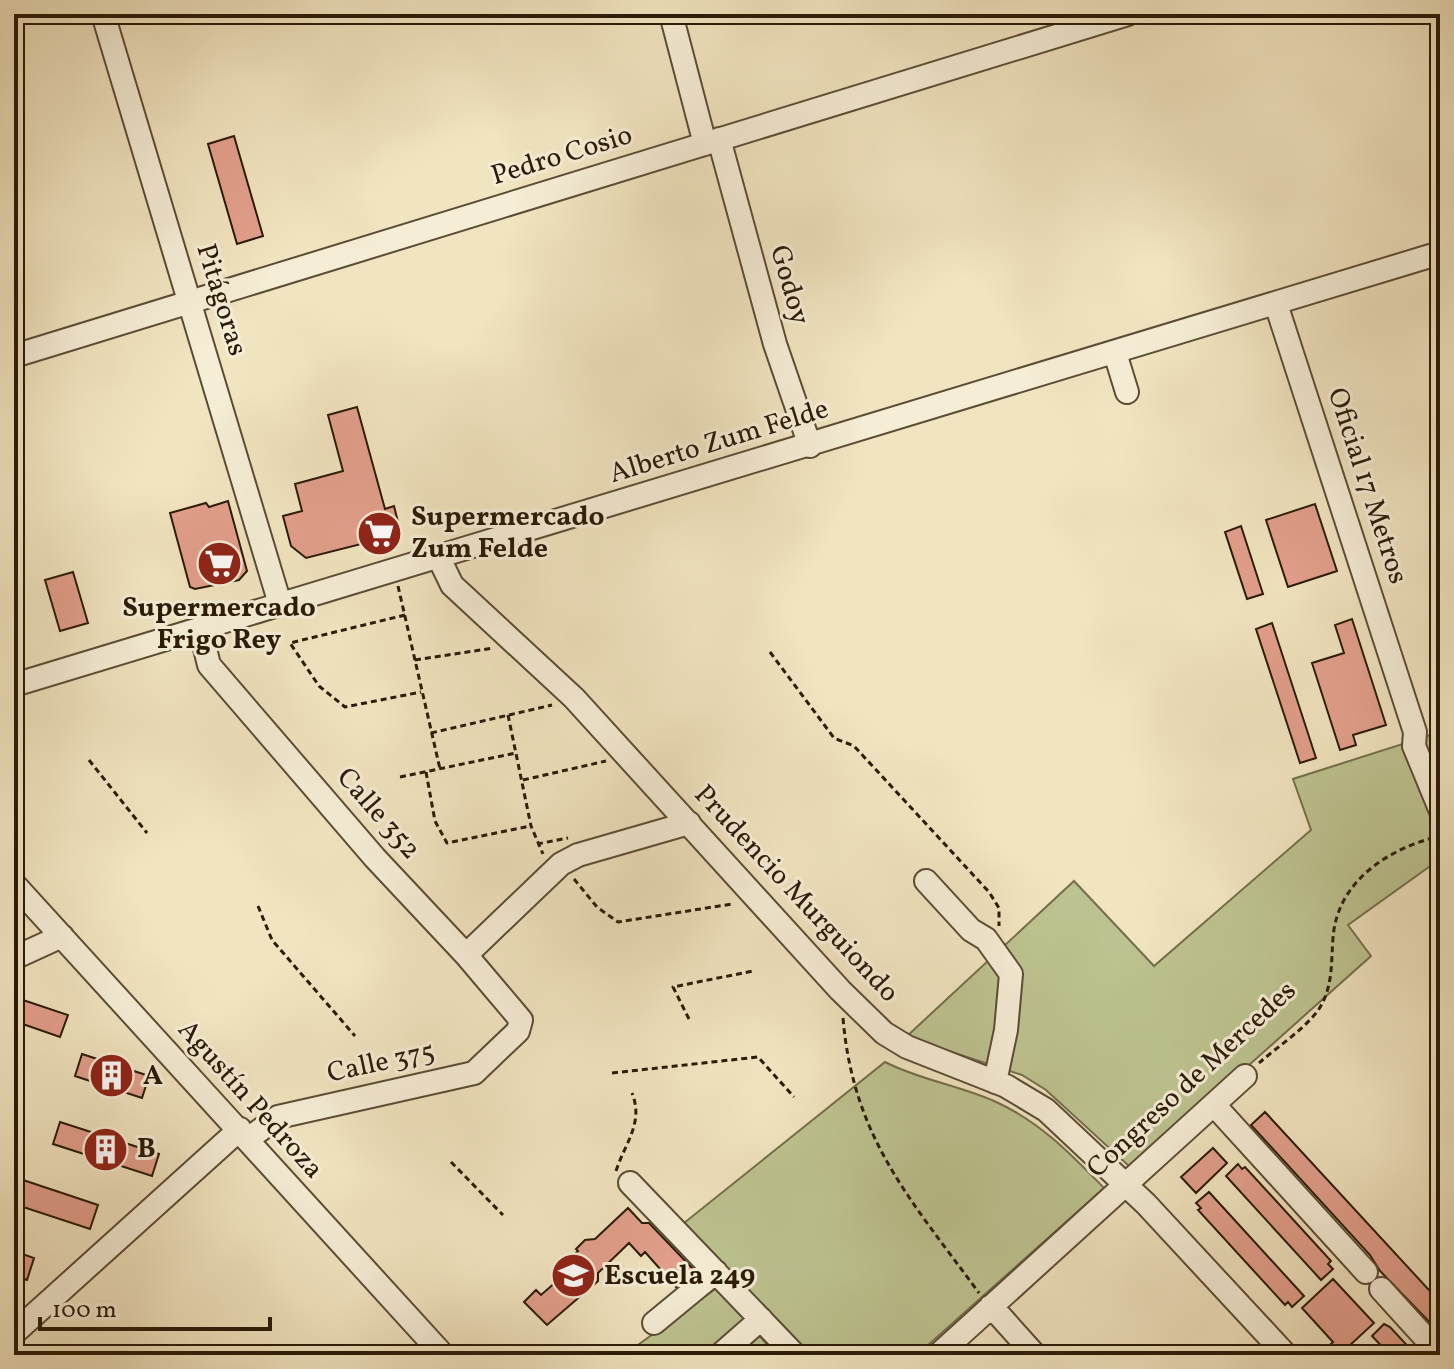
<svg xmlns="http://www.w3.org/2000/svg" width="1454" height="1369" font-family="Vollkorn,serif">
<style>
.green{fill:#bdc390;stroke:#746e4c;stroke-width:2}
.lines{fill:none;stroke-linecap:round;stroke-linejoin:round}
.stream{stroke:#6e7d6b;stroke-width:5}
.building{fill:#e39f8c;stroke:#2a1a07;stroke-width:2}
.minor-casing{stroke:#5c4c35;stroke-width:26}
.path{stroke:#2a1a07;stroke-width:3;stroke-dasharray:6 4;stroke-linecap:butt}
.minor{stroke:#f6edd6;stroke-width:22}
.labels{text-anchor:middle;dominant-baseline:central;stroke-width:6;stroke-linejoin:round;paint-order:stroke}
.street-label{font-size:28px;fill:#2a1a07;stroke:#f6edd6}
.poi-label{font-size:28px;font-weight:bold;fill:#2a1a07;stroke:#f6edd6;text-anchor:start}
</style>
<rect width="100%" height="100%" fill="#f1e4c0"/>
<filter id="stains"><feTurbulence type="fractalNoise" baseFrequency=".0025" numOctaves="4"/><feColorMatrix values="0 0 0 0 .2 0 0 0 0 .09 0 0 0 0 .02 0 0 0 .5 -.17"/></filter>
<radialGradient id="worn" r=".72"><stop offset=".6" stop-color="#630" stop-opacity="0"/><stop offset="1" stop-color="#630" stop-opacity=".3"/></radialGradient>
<!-- green -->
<path class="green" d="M1440,732V859L1348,925L1371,956L1135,1167L1131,1168L1046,1090L1022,1075L906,1037L1074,881L1154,966L1311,830L1293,779Z
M885,1062C920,1080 958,1085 994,1101C1039,1121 1070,1153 1104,1188L917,1355H808L684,1223Z
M718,1287L770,1348L759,1355H624Z"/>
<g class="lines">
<!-- stream -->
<path class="stream" d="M760,1355L765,1352"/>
</g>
<!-- building -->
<path class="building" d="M234,136L263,236L237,244L208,144Z
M357,407L385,509L394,506L399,526L393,536L306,558L291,546L283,516L302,511L295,484L343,471L328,415Z
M228,501L247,571L239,580L195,589L190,587L170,513L206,503L209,507Z
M1315,504L1337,571L1288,587L1266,520Z
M1241,526L1263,594L1247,599L1225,532Z
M73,572L88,623L60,631L45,580Z
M1352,619L1386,725L1353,735L1356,745L1340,750L1312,663L1344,653L1335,625Z
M1272,623L1316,758L1300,763L1256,629Z
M14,997L68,1015L60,1037L14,1021Z
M82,1054L149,1076L142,1098L75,1076Z
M1265,1112L1440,1302V1333L1380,1271L1370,1255L1251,1125Z
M60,1122L159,1154L152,1176L53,1144Z
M1213,1148L1227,1163L1196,1193L1181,1177Z
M1238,1164L1242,1169L1245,1167L1331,1261L1328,1264L1333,1269L1321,1280L1226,1176Z
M14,1177L98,1205L90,1229L14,1204Z
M1209,1192L1304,1296L1292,1307L1288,1302L1285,1305L1198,1210L1201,1208L1196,1203Z
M628,1208L642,1223H649L695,1271L676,1287L645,1252L641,1256L629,1243L598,1273V1281L547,1325L524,1302L536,1290L541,1295L572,1268L566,1262L578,1251L576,1249L585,1240L595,1239Z
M14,1251L34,1258L27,1280L14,1276Z
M1333,1279L1374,1323L1349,1346L1358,1355H1320L1333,1342L1302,1308Z
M1384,1324L1390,1327L1416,1355H1390L1372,1336Z"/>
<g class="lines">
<defs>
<path id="minor" d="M103,14L280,604
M671,14L705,144
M719,139L775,344L810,446
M1276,304L1415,732L1414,746L1440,809
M1115,353L1127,392
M14,356L1128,14
M438,556L452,585L574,698L840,990L884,1033L907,1047L1006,1086L1046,1110L1146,1204L1286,1355
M200,628L209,665L375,858L466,955L521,1020L518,1031L474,1073L278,1117L248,1139
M14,685L1440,253
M926,881L971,930L986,939L1011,974L1006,1030L995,1082
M14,884L443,1355
M466,955L561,864L578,855L689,823
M14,958L62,936
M1215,1106L1366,1272
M630,1183L795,1355
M1381,1289L1440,1354
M991,1306L1035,1355
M654,1323L716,1272
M14,1333L240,1129
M720,1355L761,1319
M938,1355L1245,1076"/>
</defs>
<!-- minor casing -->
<use href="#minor" class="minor-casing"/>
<!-- path -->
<path class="path" d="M398,586L440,769
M405,615L290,643L319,686L345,707L421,692
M770,652L834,738L854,746L989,892L999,908V926
M415,660L494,648
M508,715L531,826L543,854
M431,733L552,705
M89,760L147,833
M426,772L435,821L447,843L530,826
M400,777L516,753
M523,780L606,761
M537,844L568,838
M574,879L597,907L618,922L732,904
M258,906L272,940L355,1036
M843,1018C853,1138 911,1200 979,1293
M689,1019L673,987L753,971
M1259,1063C1277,1047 1305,1029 1319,1009C1333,987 1331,964 1333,938C1337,881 1389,848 1440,836
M612,1073L758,1057L794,1097
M451,1162L503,1215
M616,1171C625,1143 644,1123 632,1093"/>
<!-- minor -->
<use href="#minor" class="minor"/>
</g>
<!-- icons -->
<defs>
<symbol id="supermarket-disc" viewBox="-11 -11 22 22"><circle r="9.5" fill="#8f2418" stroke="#f6edd6"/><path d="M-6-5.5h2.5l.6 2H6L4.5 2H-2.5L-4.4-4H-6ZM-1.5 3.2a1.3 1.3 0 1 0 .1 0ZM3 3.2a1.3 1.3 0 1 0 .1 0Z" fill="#fff"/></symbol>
<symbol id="building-disc" viewBox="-11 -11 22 22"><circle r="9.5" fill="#8f2418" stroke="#f6edd6"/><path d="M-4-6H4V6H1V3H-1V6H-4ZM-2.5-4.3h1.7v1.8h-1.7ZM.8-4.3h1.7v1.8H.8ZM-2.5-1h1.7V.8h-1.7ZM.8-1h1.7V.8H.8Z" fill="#fff"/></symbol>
<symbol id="school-disc" viewBox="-11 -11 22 22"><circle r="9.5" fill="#8f2418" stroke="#f6edd6"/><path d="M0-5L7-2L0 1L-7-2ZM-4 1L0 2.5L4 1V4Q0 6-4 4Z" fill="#fff"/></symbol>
</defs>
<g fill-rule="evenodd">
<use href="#supermarket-disc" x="354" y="508" width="51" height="51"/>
<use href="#supermarket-disc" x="194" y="538" width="51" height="51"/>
<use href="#building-disc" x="86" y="1050" width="51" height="51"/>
<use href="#building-disc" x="80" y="1124" width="51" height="51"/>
<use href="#school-disc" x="548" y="1250" width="51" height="51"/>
</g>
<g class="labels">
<!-- street labels -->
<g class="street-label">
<text transform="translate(562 156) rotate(-17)">Pedro Cosio</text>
<text transform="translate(789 285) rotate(74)">Godoy</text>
<text transform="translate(221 300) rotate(73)">Pitágoras</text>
<text transform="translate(719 442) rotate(-17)">Alberto Zum Felde</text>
<text transform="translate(1367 486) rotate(72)">Oficial 17 Metros</text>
<text transform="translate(378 814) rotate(49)">Calle 352</text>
<text transform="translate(796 894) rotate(47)">Prudencio Murguiondo</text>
<text transform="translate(381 1063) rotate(-12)">Calle 375</text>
<text transform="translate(1192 1080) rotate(-43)">Congreso de Mercedes</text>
<text transform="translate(250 1100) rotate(48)">Agustín Pedroza</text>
</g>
<!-- poi labels -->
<g class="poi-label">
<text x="411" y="517">Supermercado<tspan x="411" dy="32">Zum Felde</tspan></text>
<text x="219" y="608" text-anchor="middle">Supermercado<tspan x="219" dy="32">Frigo Rey</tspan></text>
<text x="143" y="1076">A</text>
<text x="137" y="1149">B</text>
<text x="604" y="1276">Escuela 249</text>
</g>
</g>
<!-- margin -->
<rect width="1454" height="1369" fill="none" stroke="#f1e4c0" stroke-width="48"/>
<rect x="16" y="16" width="1422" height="1337" fill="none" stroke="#2a1a07" stroke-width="4"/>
<rect x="24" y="24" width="1406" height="1321" fill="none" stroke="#2a1a07" stroke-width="2"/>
<!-- scale -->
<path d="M40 1317v12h230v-12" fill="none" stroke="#2a1a07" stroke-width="4"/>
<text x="52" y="1317" font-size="24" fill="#2a1a07" stroke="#f6edd6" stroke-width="6" paint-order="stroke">100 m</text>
<rect width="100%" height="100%" filter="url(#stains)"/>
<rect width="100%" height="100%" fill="url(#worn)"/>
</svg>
